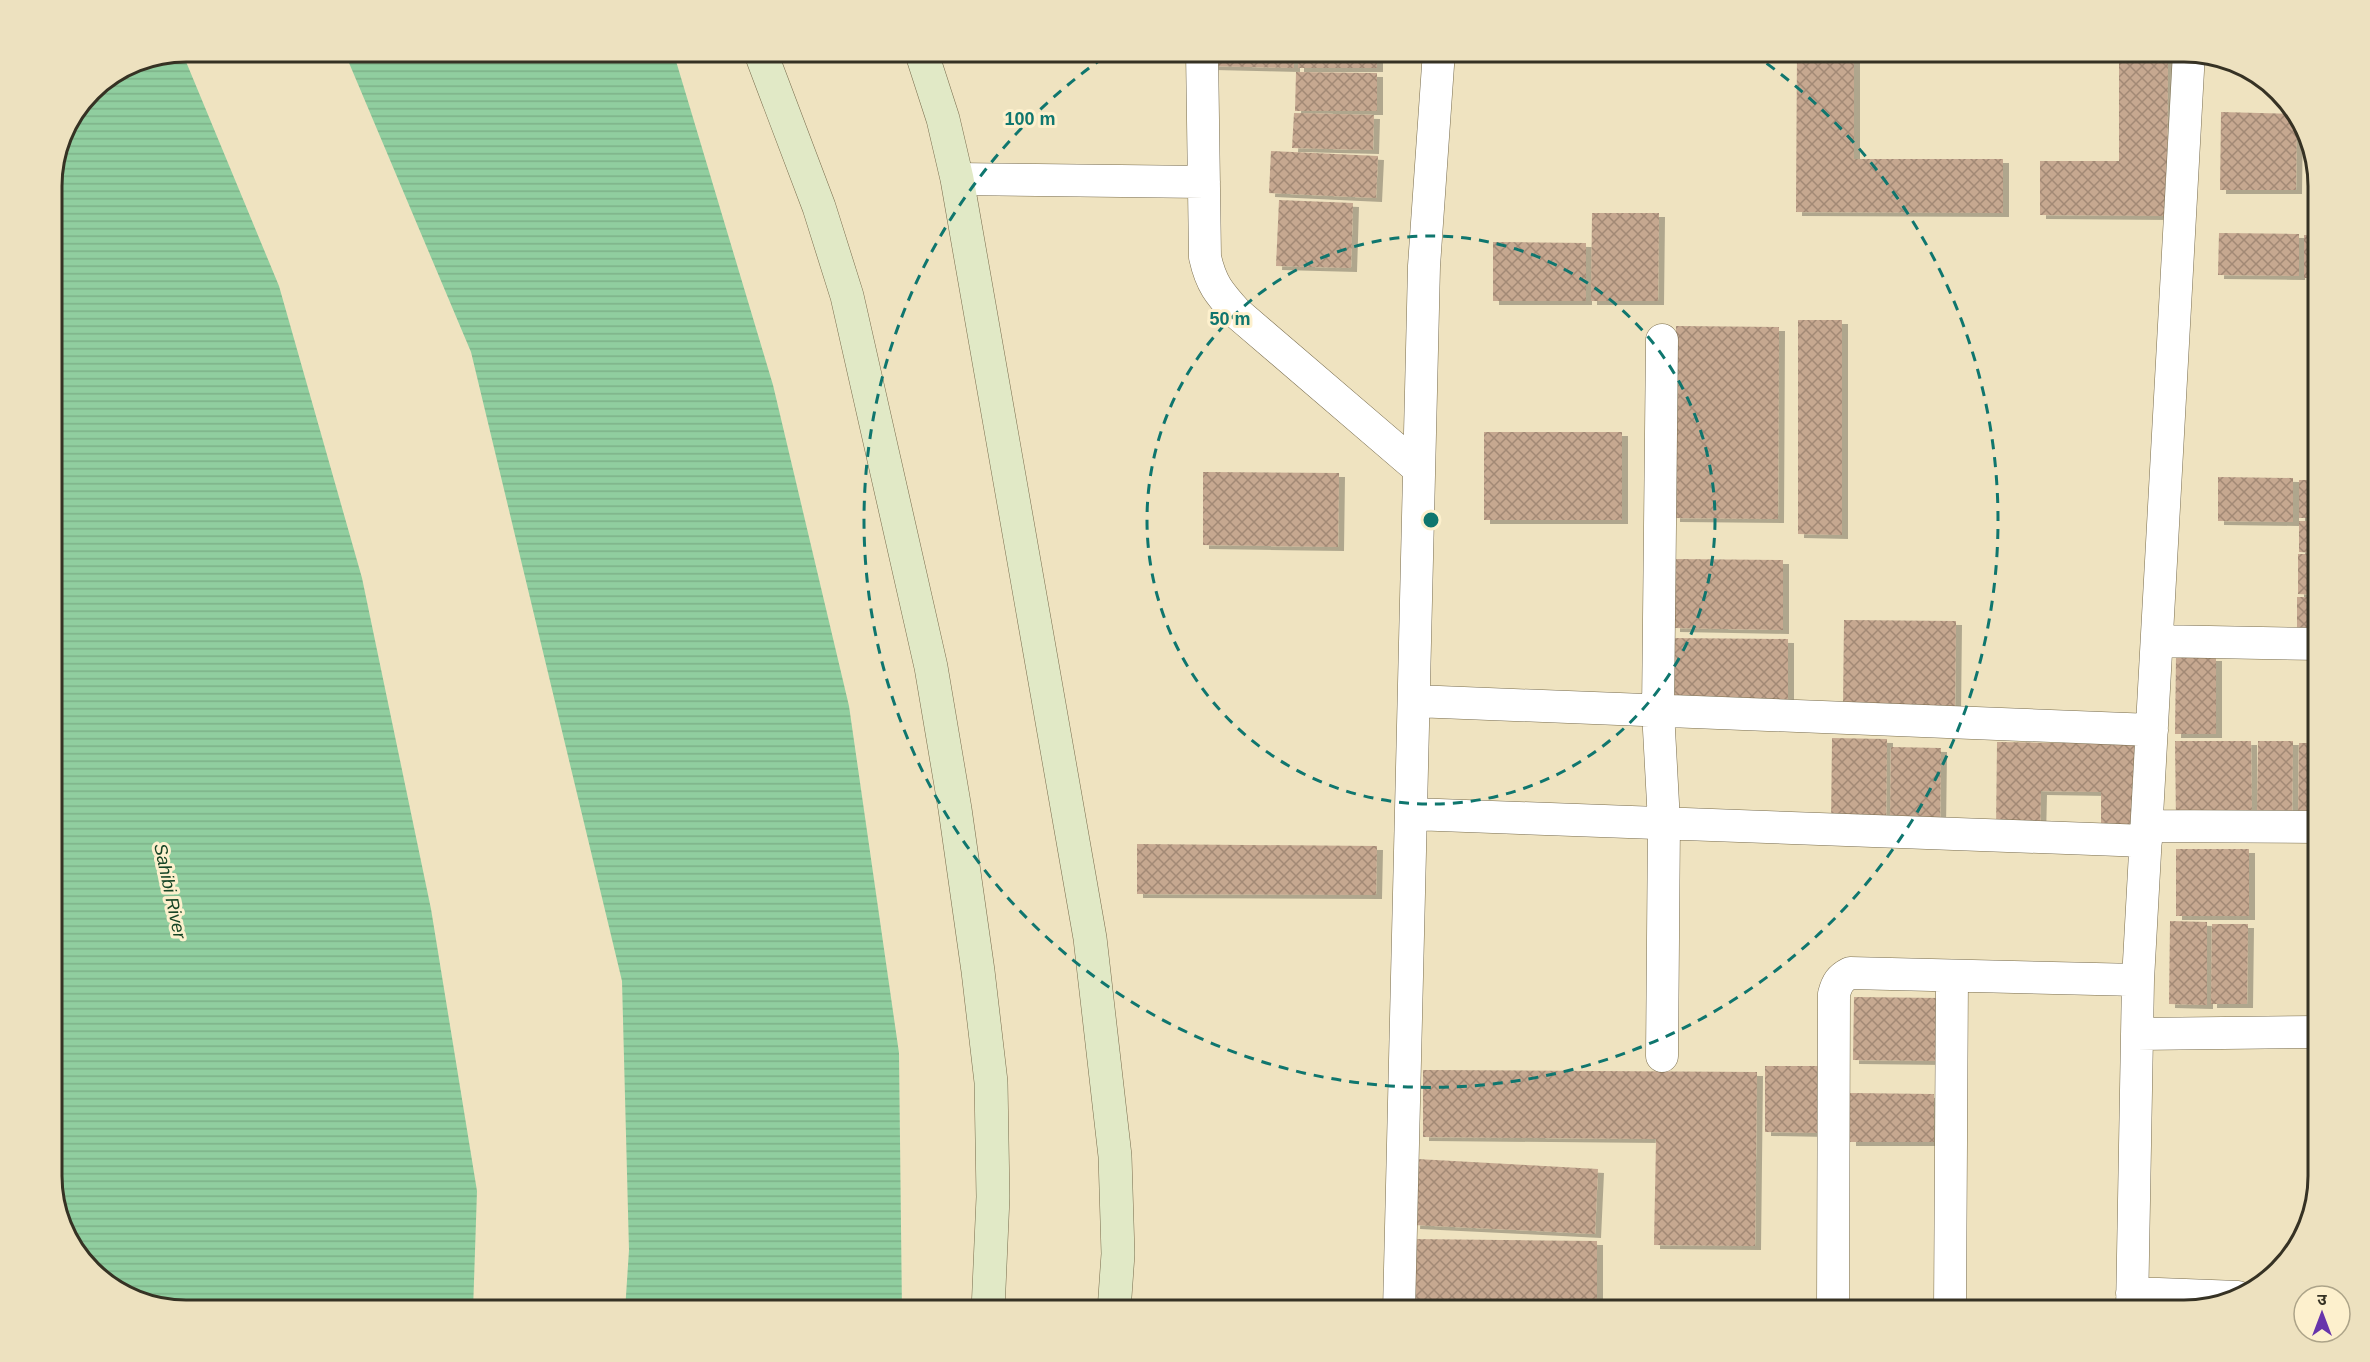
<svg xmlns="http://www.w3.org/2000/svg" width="2370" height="1362" font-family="Arial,'Noto Sans Devanagari',sans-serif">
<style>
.water{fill:url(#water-rules)}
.building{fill:url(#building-cross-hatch);filter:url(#shadow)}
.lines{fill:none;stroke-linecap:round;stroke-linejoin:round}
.street-casing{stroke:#786c4d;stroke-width:33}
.secondary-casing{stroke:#786c4d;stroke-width:34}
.street{stroke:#fff;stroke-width:32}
.secondary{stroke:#e1e9c6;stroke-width:33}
.ring{fill:none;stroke:#0f766e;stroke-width:3;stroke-dasharray:10 8}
.labels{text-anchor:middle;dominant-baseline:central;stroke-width:6;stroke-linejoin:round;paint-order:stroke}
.water-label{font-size:18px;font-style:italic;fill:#174526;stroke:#fdf0cd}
.rim{fill:none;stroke:#363224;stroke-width:3}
.centre{fill:#0f766e;stroke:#fdf0cd;stroke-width:3}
.ring-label{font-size:18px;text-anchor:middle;font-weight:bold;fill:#0f766e;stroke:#fdf0cd;stroke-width:6;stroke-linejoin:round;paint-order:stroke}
</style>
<defs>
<pattern id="water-rules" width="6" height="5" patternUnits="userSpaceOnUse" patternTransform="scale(1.5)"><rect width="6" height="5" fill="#90ce9f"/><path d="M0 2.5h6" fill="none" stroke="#7db189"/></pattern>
<pattern id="building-cross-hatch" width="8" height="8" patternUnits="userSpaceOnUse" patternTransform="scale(1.5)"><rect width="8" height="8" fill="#c6a890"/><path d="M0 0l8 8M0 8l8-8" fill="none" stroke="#a28975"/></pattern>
<filter id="shadow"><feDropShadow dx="6" dy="4" stdDeviation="0" flood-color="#0004"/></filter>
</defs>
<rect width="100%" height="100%" fill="#efe3c0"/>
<!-- water -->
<path class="water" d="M344,51H673L773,385L849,706L899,1053L902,1311H625L629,1250L622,981L471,352Z
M182,52L279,286L362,578L431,909L477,1191L473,1311H185L119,1293L73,1251L51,1185V177L61,134L91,90L134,61Z"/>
<!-- building -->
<path class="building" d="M1209,51H1294V68L1209,66Z
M1298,51H1377V68H1298Z
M1797,51H1854V159H2003V213L1796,212Z
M2119,51H2168L2167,216L2040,215V161H2119Z
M1296,72L1377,73V111H1295Z
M2221,112L2297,114L2296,190H2220Z
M1294,113L1374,115L1373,150L1292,148Z
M1271,151L1378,156L1376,198L1269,193Z
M1279,200L1353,203L1351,268L1276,266Z
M1592,213H1659L1658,301H1591Z
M2219,233L2299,234V276L2218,275Z
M2304,235H2319V278H2304Z
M1493,242L1586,243V301H1493Z
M1798,320H1842V535L1798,534Z
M1676,326L1779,327L1778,519L1674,518Z
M1484,432H1622V520H1484Z
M1203,472L1339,473L1338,547L1203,545Z
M2218,477L2293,478V522L2218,521Z
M2299,480H2319V518H2299Z
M2299,521H2319V553L2299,552Z
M2298,554H2319V595L2298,594Z
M1674,559L1783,560V630L1674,628Z
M2297,597H2319V639H2297Z
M1844,620L1956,621L1955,709L1843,708Z
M1667,638L1788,639V705L1666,704Z
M2176,657H2216V734H2175Z
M1832,738L1887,739L1886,828H1831Z
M2175,741H2251L2252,819L2176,821Z
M2258,741H2293L2292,821H2257Z
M1997,742L2138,744L2137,834H2101V792L2041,791L2040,833H1996Z
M2299,743H2319V818H2298Z
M1891,747L1941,748L1940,825L1890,824Z
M1137,844L1377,846L1376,895L1137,894Z
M2176,849H2249V916H2176Z
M2170,921L2207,922V1005L2169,1004Z
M2212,924H2248L2247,1004H2211Z
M1854,997L1940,998L1939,1061L1853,1060Z
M1765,1066H1821V1133L1765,1132Z
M1423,1070L1757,1072L1755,1246L1654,1245L1656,1139L1423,1137Z
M1850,1093L1934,1094V1142H1850Z
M1417,1159L1598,1169L1595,1234L1414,1225Z
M1407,1239L1597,1241V1305L1407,1304Z"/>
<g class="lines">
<defs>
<path id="street" d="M1202,51L1205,257C1211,284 1219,293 1237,313L1419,469
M957,179L1204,182
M2157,641L2319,644
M1414,701L2152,730
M1412,814L2146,841
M2147,826L2319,827
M2137,1034L2319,1032
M1662,1056L1664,822L1658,711L1662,340
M2132,1293L2238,1297
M1399,1311L1424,266L1439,51
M1833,1311L1834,994C1837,983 1840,978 1850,973L2138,980
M1950,1311L1952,977
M2132,1311L2138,980L2189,52"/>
<path id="secondary" d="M760,51L819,207L847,296L931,667L955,809L978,971L991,1082L993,1197L988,1311
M921,51L943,119L957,179L1090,938L1115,1156L1118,1254L1114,1311"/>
</defs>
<!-- street casing -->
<use href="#street" class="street-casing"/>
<!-- secondary casing -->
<use href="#secondary" class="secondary-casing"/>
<!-- street -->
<use href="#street" class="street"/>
<!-- secondary -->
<use href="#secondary" class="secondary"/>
</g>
<!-- distance rings -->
<g class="ring">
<circle cx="1431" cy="520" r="284"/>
<path d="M1752 53A567 567 0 1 1 1110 53"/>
</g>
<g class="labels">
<!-- water labels -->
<g class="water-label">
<text transform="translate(170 891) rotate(78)">Sahibi River</text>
</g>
</g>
<!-- crop -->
<path d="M0 0H2370V1362H0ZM186 62H2184A124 124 0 0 1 2308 186V1176A124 124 0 0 1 2184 1300H186A124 124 0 0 1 62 1176V186A124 124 0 0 1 186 62Z" fill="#ede1bf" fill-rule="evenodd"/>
<path class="rim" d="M186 62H2184A124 124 0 0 1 2308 186V1176A124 124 0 0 1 2184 1300H186A124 124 0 0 1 62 1176V186A124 124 0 0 1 186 62Z"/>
<circle cx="1431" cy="520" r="9" class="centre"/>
<g class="ring-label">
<text x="1030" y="125">100 m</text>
<text x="1230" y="325">50 m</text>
</g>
<!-- north arrow -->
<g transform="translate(2322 1314)"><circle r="28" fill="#fdf0cd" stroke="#ada489" stroke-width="1.5"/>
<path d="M0-4.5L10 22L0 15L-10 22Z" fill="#6734ab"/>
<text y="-9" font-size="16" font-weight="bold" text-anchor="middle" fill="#363224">उ</text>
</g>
</svg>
